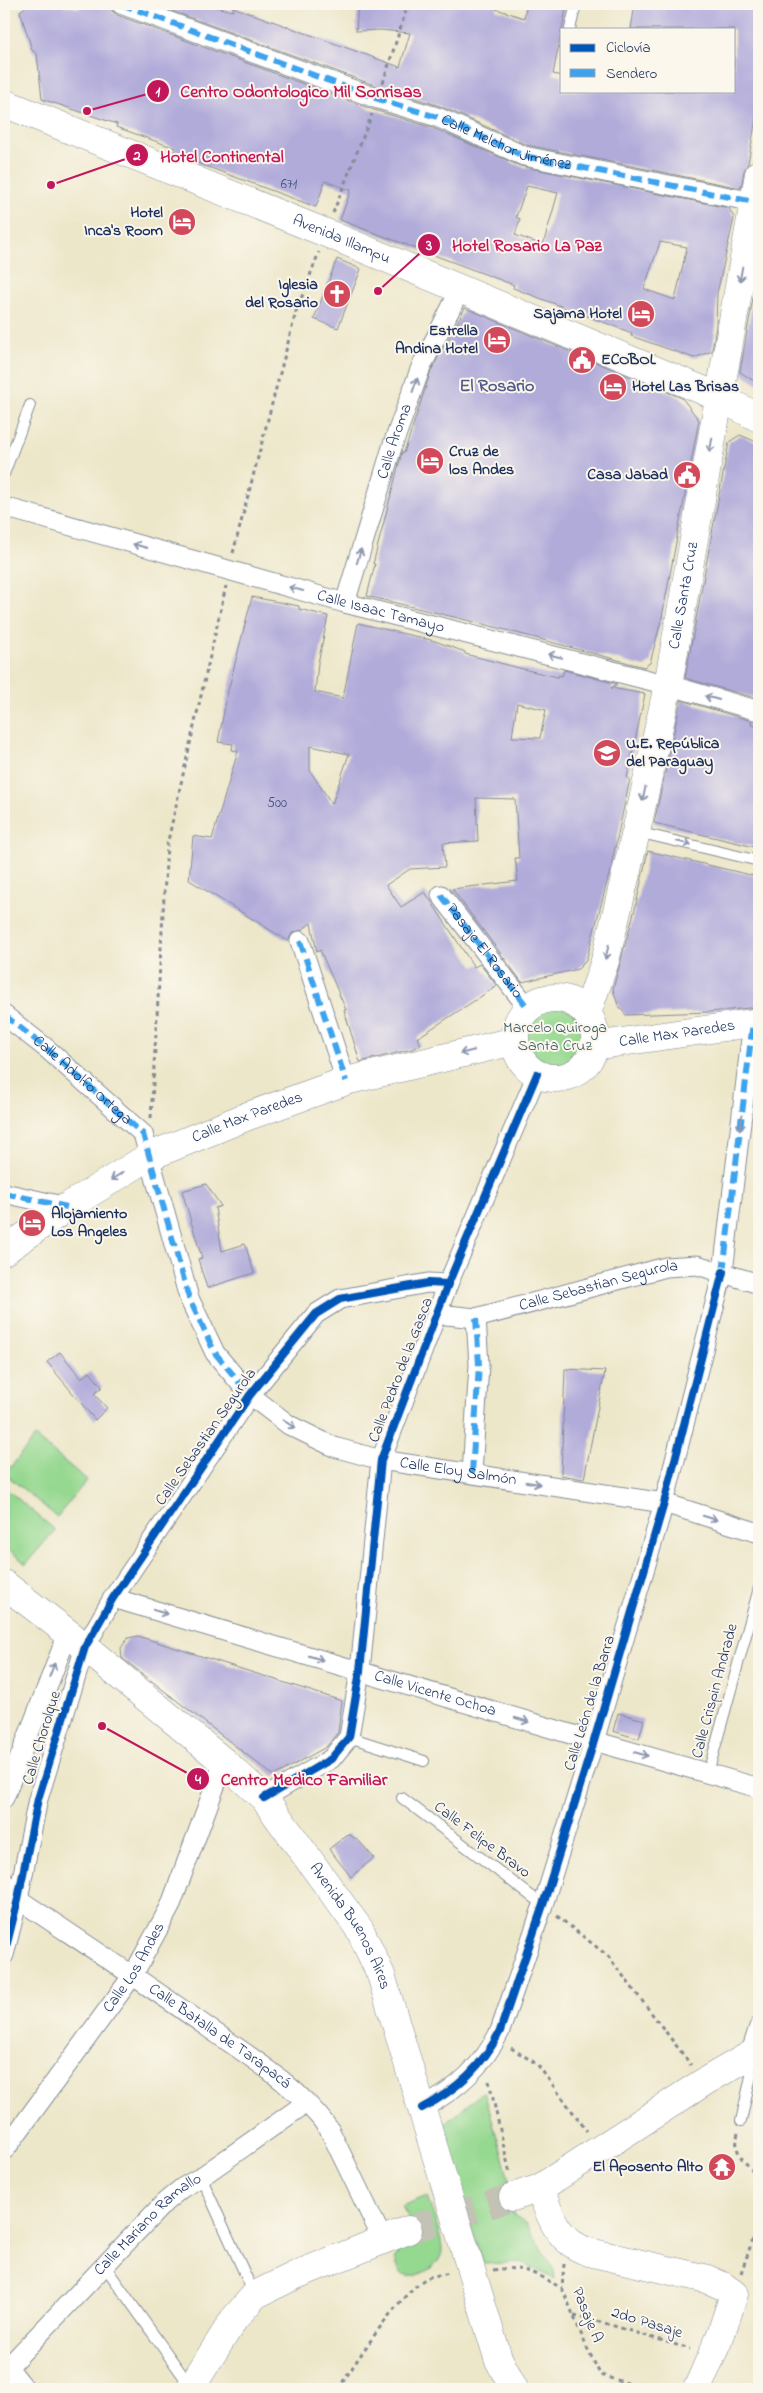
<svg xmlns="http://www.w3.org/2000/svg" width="763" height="2393" font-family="'Indie Flower',sans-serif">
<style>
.green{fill:#95d890;stroke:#588477}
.building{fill:#b1abda;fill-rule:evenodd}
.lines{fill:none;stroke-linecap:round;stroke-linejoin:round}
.secondary-tunnel{stroke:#c3c2b4;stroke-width:28;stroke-dasharray:28 14;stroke-linecap:butt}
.lane-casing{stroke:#848b94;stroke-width:12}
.street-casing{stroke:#848b94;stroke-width:21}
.secondary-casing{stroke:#848b94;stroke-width:29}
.primary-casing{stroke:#848b94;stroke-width:29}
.path{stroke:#848b94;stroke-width:3;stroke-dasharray:4 4;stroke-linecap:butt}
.lane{stroke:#fff;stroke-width:10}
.street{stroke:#fff;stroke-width:19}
.secondary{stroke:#fff;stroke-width:28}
.primary{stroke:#fff;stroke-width:28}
.quiet{stroke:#3da3ed;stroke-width:6;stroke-dasharray:12 6;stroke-linecap:butt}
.cycleway-casing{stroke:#fbf7ec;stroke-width:11}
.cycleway{stroke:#0057b8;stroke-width:8}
.oneway{stroke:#8d97ae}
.labels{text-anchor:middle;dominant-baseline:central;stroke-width:4;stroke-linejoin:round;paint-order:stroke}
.number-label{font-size:14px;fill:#404e7d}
.street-label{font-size:16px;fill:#1b2f5e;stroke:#fbf7ec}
.poi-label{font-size:16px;font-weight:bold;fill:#1b2f5e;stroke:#fbf7ec;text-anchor:end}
.park-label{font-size:16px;fill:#3a596a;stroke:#fbf7ec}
.neighbourhood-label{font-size:18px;font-weight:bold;fill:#505a89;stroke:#fbf7ec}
.leader{fill:none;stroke:#c2185b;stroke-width:2}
.callout-dot{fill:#c2185b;stroke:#fbf7ec;stroke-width:2}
.mark-label{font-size:15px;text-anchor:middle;font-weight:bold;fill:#fff}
.callout-label{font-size:18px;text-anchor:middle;font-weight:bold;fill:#c2185b;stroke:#fbf7ec;stroke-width:4;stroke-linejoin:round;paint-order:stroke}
</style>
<rect width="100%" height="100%" fill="#fbf7ec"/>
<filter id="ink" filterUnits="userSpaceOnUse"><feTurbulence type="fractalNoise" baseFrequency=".02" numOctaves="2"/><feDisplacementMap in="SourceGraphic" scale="10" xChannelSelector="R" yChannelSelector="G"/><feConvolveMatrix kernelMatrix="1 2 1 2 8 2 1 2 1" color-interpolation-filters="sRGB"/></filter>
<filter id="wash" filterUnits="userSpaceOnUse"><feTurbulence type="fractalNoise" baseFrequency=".0096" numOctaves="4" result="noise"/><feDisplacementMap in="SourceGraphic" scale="20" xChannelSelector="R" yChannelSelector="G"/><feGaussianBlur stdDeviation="1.12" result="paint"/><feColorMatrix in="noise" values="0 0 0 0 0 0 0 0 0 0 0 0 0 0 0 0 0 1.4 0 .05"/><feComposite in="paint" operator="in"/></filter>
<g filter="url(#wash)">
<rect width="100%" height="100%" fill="#ede7ca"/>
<!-- green -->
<path class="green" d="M525 1037a30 30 0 1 1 60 0a30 30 0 1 1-60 0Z
M35,1437L87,1480L57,1517L5,1474Z
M4,1487L55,1530L26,1564L4,1546Z
M484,2091L512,2190L505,2206L527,2225L554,2270L555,2279L521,2262L484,2264L440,2146L441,2129L448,2121Z
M427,2196C431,2209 442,2238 442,2250C442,2261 431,2269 422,2273C414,2277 408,2278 400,2273L395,2258L401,2248L421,2242L402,2206Z"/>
<g id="blocks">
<!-- building -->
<path class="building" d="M30,4H55L79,8L80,4H110L112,11L117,15L374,110L433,128L520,166L729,208L734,218L717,293L716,326L712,351L694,358L631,336L632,333L513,288L514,285L340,220L351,190L325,181L316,207L173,154L175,148L116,127L117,124L42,99L37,54L32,50L20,11ZM527,186L558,193L543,245L515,235L520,219L516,217ZM660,242L687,247L675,300L644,289Z
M153,4H202L233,11V7L400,67L410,33L381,30L356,31L358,4H498L496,9L524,18L527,4H567L553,74L562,76V91H734V29H631L635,4H759V102L748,163L744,171L741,188L527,145L440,106L382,88Z
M337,259L361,269L338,328L314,319Z
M754,293L759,294V384L740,372Z
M465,308L682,398L699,420L662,617L650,663L644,667L487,625L367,596L375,564H373L402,452L404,453L431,371Z
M740,435L759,443V699L685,678L729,442Z
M252,597L299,606V609L328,616L318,663L315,692L343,698L358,623L435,641L465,652V654L531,671L558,677L559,675L562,676L564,670L617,684L611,688L645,694L627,778L630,779L610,871L586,961L578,969L522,982L452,889L518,881L515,858H519L515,799L476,798L478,841L443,843L445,867L410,869L386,885L401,907L425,892L474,967L480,964L497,986L417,1038L421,1045L412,1049L360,1062L344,1010H346L320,950L317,952L311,923L302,930L292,933L288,941L189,880L193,836L212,839L238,751L232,750L233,744L218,742L228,691ZM517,703L546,710L540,738L512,737ZM310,746L349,754L332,804L310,771Z
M681,700L752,721L751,725L759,727V848L654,823Z
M648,851L759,877V1007L709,1012L626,1015L618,1005L613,989L635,909Z
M206,1184L221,1206L215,1208L222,1251L245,1244L254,1273L207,1288L198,1259L202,1258L182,1191Z
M60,1352L81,1378L90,1372L102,1387L94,1394L107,1408L95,1420L47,1362Z
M565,1369L605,1371L584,1479L561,1475Z
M138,1636L342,1701L338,1732L326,1747L274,1776L122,1658L121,1648L128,1638Z
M618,1713L644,1720L639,1739L613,1731Z
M348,1834L359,1841L374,1858L351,1877L329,1849Z"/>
</g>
</g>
<g filter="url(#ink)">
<use href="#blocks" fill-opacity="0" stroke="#848b94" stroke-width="1"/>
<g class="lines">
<!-- secondary-tunnel -->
<path class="secondary-tunnel" d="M408,2230L513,2197"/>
<defs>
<path id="lane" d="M570,29L576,4
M4,474L30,405
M637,832L759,861
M349,1737L424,1761
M708,1773L759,1588
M402,1798L543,1905
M741,2121L751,2076L750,2058
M201,2177L254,2294
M104,2265L191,2387"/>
<g id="street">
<path d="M121,4L378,99L437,117L524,156L759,203"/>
<path id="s1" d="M4,507L345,603L668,685L759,711"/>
<path id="s2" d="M345,603L393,444L421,367L461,288"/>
<path d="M441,895L528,1008"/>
<path d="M300,941L346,1081"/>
<path id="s3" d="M4,1015L46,1048L143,1134L189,1298L215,1353L250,1395L289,1425L334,1447L381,1460L664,1503L759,1533"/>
<path d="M4,1193L67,1207"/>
<path id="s4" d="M437,1314L476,1318L666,1267L697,1265L759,1284"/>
<path d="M472,1473L479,1365L476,1318"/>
<path id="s5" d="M113,1598L594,1741L759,1788"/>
<path d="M4,1798L68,1633"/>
<path d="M264,1798L331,1759L349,1737L360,1671L381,1460L448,1284L537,1074"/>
<path id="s6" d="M4,1882L18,1899C82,1942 147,1984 210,2029C252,2058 299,2087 329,2129L383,2240"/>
<path d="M4,1955L18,1899L38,1799L85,1647L113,1598L250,1395L316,1314L340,1299L428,1283L448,1284"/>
<path d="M750,2055L759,2027"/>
<path d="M422,2108C457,2090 483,2066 500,2031L543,1905L594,1741L664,1503L723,1272L753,1022"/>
<path id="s7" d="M4,2151L133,1975L170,1907L224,1762"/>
<path d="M4,2362L25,2389"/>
<path id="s8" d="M8,2367L165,2202L182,2188L201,2177L306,2103"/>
</g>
<g id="secondary">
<path id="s9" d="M4,103L326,233L719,397L759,418"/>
<circle cx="555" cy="1038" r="40"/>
<path id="s10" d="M587,1013L605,961L636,832L668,685L759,174"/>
<path id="s11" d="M594,1046L759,1022"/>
<path id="s12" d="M4,1251L67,1207L150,1156L248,1116L346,1081L514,1041"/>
<path d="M540,2188C550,2217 558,2242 589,2252L707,2279L723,2286L734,2294L721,2334L697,2389"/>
<path d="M513,2197L540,2188L704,2082L759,2050"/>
<path d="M190,2389L234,2319L255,2295L296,2275L408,2230"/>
</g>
<g id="primary">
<path id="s13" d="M4,1584L68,1633L224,1762L264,1798L360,1930L381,1975L498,2358L514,2389"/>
</g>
</defs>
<!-- lane casing -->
<use href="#lane" class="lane-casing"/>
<!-- street casing -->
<use href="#street" class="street-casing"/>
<!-- secondary casing -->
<use href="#secondary" class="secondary-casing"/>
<!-- primary casing -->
<use href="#primary" class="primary-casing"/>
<!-- path -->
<path class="path" d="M383,83L408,4
M333,213L372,114
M233,553L296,312L319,252
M151,1118L167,845L226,586
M557,1916L608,1956L691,2065
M511,2048L537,2064L587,2131
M489,2081L510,2174
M738,2133C732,2158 748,2161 759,2179
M564,2264L562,2288L587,2348L600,2374L606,2377L649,2389
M493,2270C526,2265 534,2274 562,2288
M741,2273L759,2222
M574,2316L591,2319L690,2349
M338,2389C358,2360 398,2294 427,2278C434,2275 443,2275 450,2273
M614,2389L619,2381"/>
<!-- lane -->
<use href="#lane" class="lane"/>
<!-- street -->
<use href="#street" class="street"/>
<!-- secondary -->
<use href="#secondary" class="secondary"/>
<!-- primary -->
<use href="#primary" class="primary"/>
<!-- quiet -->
<g class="quiet">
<path id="s14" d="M121,4L378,99L437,117L524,156L759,203"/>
<path id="s15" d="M441,895L528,1008"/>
<path d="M300,941L346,1081"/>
<path id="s16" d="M4,1015L46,1048L143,1134L189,1298L215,1353L250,1395"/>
<path d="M4,1193L67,1207"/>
<path d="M723,1272L753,1022"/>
<path d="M472,1473L479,1365L476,1318"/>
</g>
<defs>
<path id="cycleway" d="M264,1798L331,1759L349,1737L360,1671L381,1460L448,1284L537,1074
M4,1955L18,1899L38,1799L85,1647L113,1598L250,1395L316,1314L340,1299L428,1283L448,1284
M422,2108C457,2090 483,2066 500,2031L543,1905L594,1741L664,1503L723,1272"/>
</defs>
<!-- cycleway casing -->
<use href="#cycleway" class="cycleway-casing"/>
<!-- cycleway -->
<use href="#cycleway" class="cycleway"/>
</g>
<!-- one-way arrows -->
<defs><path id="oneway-shaft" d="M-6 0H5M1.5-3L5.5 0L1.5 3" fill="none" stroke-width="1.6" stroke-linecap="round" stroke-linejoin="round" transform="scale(1.25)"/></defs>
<g class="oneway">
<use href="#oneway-shaft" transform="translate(741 274) rotate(100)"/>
<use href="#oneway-shaft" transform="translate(415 385) rotate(-70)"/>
<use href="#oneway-shaft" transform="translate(711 445) rotate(100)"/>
<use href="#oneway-shaft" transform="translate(140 546) rotate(-164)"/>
<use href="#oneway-shaft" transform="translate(359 556) rotate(-73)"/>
<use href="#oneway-shaft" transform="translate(296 589) rotate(-165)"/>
<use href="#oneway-shaft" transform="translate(555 656) rotate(-166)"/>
<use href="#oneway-shaft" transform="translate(712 698) rotate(-164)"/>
<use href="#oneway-shaft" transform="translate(644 794) rotate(102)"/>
<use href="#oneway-shaft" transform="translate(684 843) rotate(13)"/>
<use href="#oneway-shaft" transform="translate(607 952) rotate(104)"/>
<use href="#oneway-shaft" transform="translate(467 1052) rotate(166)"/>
<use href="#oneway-shaft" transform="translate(741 1123) rotate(97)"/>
<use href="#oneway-shaft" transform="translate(117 1176) rotate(148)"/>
<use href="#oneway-shaft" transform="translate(289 1424) rotate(32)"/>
<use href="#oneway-shaft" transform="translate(533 1483) rotate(9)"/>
<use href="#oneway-shaft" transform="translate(710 1518) rotate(17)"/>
<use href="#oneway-shaft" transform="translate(160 1612) rotate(17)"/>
<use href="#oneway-shaft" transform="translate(316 1658) rotate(17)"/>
<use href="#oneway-shaft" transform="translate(52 1670) rotate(-69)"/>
<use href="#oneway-shaft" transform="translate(522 1720) rotate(17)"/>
<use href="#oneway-shaft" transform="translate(641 1754) rotate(16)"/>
</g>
</g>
<!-- icons -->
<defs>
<symbol id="hotel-disc" viewBox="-11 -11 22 22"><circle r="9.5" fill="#d1495b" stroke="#fbf7ec"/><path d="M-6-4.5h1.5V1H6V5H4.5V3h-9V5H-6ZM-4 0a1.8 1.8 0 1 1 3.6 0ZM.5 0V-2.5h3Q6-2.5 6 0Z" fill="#fff"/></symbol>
<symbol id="church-disc" viewBox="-11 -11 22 22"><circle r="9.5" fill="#d1495b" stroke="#fbf7ec"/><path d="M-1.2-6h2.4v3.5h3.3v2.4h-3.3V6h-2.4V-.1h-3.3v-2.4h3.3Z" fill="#fff"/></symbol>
<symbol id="civic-disc" viewBox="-11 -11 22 22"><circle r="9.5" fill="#d1495b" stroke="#fbf7ec"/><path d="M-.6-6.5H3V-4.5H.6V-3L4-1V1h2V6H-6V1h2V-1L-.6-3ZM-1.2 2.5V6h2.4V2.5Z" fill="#fff"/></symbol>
<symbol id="school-disc" viewBox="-11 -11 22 22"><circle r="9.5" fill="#d1495b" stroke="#fbf7ec"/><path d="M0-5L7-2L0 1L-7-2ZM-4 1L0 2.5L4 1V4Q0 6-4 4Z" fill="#fff"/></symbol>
<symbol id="temple-disc" viewBox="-11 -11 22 22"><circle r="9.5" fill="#d1495b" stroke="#fbf7ec"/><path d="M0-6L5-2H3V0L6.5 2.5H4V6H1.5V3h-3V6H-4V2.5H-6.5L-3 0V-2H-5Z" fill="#fff"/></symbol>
</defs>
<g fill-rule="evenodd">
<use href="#hotel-disc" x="166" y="206" width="32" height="32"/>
<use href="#church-disc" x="321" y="278" width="32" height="32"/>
<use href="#hotel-disc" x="625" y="298" width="32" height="32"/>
<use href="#hotel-disc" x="481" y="324" width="32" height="32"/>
<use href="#civic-disc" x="566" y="344" width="32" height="32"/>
<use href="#hotel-disc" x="597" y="371" width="32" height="32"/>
<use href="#hotel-disc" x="414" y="445" width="32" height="32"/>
<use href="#civic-disc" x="671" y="459" width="32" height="32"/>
<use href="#school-disc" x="591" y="737" width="32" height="32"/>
<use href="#hotel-disc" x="16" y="1207" width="32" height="32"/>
<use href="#temple-disc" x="706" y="2151" width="32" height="32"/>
</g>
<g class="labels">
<!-- number labels -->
<g class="number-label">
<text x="289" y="184">671</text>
<text x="277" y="803">500</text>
</g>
<!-- street labels -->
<g class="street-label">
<text stroke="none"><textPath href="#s14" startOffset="410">Calle Melchor Jiménez</textPath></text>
<text stroke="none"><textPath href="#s9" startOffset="364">Avenida Illampu</textPath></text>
<text stroke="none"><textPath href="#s2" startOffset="169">Calle Aroma</textPath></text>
<text stroke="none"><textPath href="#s10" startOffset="429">Calle Santa Cruz</textPath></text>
<text stroke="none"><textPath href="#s1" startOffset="391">Calle Isaac Tamayo</textPath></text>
<text stroke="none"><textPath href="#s15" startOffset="71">Pasaje El Rosario</textPath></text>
<text stroke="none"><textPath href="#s11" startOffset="84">Calle Max Paredes</textPath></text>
<text stroke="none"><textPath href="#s16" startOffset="102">Calle Adolfo Ortega</textPath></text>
<text stroke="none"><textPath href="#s12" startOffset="279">Calle Max Paredes</textPath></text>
<text stroke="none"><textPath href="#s4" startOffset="166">Calle Sebastian Segurola</textPath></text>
<text transform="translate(401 1370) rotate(-69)">Calle Pedro de la Gasca</text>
<text transform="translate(206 1437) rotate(-55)">Calle Sebastian Segurola</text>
<text stroke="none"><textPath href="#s3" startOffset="695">Calle Eloy Salmón</textPath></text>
<text transform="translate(715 1691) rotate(-75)">Calle Crispin Andrade</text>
<text stroke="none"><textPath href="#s5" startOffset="336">Calle Vicente Ochoa</textPath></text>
<text transform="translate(590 1703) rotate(-73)">Calle León de la Barra</text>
<text transform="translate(42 1738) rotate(-73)">Calle Chorolque</text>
<text transform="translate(482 1840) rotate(37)">Calle Felipe Bravo</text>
<text stroke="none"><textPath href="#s13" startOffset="492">Avenida Buenos Aires</textPath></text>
<text stroke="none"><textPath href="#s7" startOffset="225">Calle Los Andes</textPath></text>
<text stroke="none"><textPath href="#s6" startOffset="266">Calle Batalla de Tarapacá</textPath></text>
<text stroke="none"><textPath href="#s8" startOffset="200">Calle Mariano Ramallo</textPath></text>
<text transform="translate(587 2315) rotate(68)">Pasaje A</text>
<text transform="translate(647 2323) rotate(17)">2do Pasaje</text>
</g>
<!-- poi labels -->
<g class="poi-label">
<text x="163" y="213">Hotel<tspan x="163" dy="18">Inca's Room</tspan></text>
<text x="318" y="285">Iglesia<tspan x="318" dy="18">del Rosario</tspan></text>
<text x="622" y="314">Sajama Hotel</text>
<text x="478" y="331">Estrella<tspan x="478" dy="18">Andina Hotel</tspan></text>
<text x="601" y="360" text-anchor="start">ECOBOL</text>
<text x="632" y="387" text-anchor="start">Hotel Las Brisas</text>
<text x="449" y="452" text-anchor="start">Cruz de<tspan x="449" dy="18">los Andes</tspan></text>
<text x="668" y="475">Casa Jabad</text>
<text x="626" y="744" text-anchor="start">U.E. República<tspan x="626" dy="18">del Paraguay</tspan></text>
<text x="51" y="1214" text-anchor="start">Alojamiento<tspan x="51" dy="18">Los Angeles</tspan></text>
<text x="703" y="2167">El Aposento Alto</text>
</g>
<!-- park labels -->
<g class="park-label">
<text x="555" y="1028">Marcelo Quiroga<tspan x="555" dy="18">Santa Cruz</tspan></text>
</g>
<!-- neighbourhood labels -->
<g class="neighbourhood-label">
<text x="497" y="387">El Rosario</text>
</g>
</g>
<!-- callouts -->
<path class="leader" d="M87 111L158 91M51 185L137 155M378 291L429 245M102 1726L198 1779"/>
<g class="callout-dot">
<circle cx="87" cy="111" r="5"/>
<circle cx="51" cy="185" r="5"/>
<circle cx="378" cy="291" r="5"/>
<circle cx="102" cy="1726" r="5"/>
<circle cx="158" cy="91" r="12"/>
<circle cx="137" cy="155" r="12"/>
<circle cx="429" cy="245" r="12"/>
<circle cx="198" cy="1779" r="12"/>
</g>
<g class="mark-label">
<text x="158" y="96">1</text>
<text x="137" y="160">2</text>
<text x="429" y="250">3</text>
<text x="198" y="1784">4</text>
</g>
<g class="callout-label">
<text x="301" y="97">Centro Odontologico Mil Sonrisas</text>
<text x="222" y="162">Hotel Continental</text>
<text x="527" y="251">Hotel Rosario La Paz</text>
<text x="304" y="1785">Centro Medico Familiar</text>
</g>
<!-- margin -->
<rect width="763" height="2393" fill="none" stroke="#fbf7ec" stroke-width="20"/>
<!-- legend -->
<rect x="560" y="28" width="175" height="65" fill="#fbf7ec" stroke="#a1a7b3"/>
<rect x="570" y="44" width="25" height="8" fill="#0057b8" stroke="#a1a7b3"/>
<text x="606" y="52" font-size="15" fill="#1b2f5e">Ciclovía</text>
<rect x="570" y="69" width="25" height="8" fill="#3da3ed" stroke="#a1a7b3"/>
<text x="606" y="78" font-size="15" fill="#1b2f5e">Sendero</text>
</svg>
